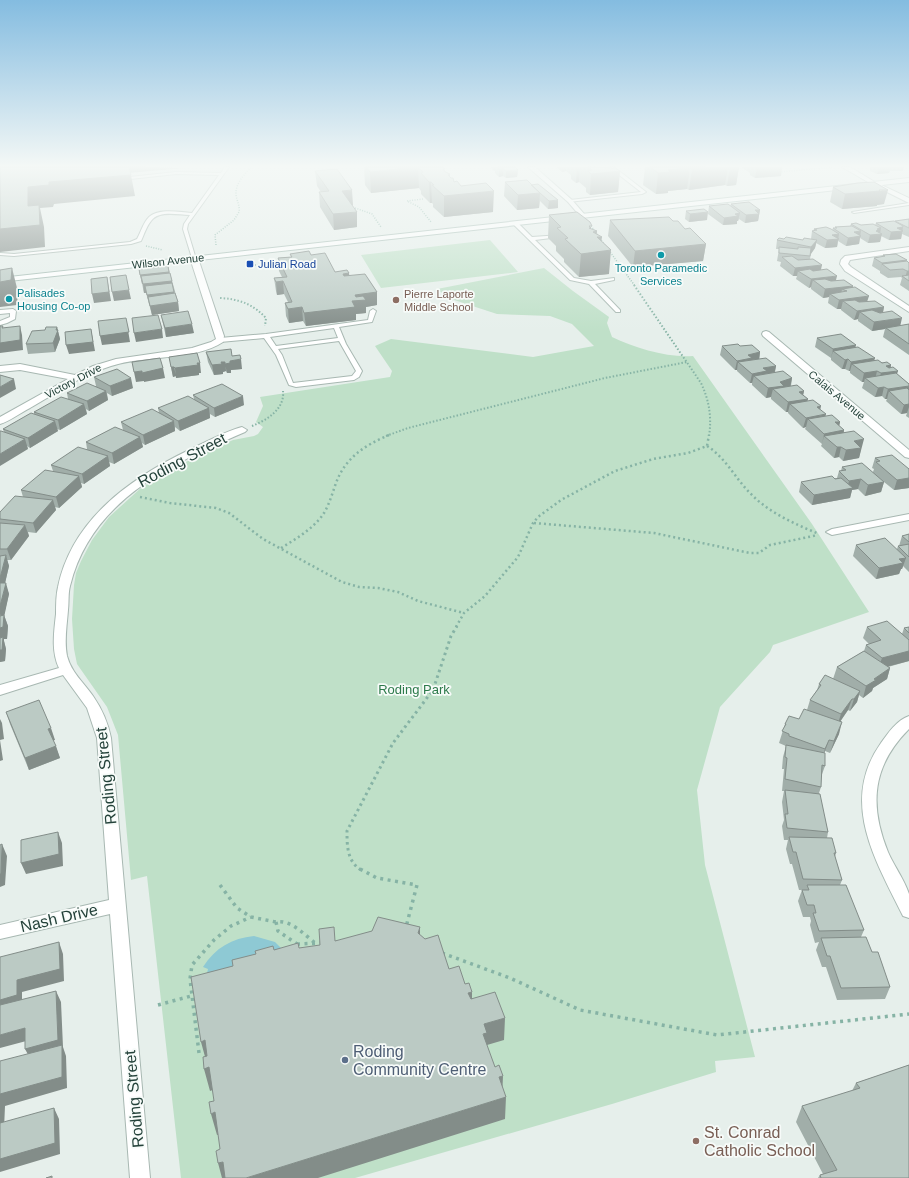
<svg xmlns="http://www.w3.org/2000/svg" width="909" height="1178" font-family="Arial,sans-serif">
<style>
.green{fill:#bfe0c8}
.water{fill:#8ec9d4}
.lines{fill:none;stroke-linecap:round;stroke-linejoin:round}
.service-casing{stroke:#a8b8b2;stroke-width:2}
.minor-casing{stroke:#a8b8b2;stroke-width:2}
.tertiary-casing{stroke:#a8b8b2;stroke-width:2}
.secondary-casing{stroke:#a4bbb3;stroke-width:2}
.path-far4{stroke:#86b3a5;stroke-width:1.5;stroke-dasharray:1 1.5;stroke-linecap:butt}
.path-far3{stroke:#86b3a5;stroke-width:2;stroke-dasharray:1.5 2;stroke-linecap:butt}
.path-far2{stroke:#86b3a5;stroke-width:2.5;stroke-dasharray:2 3;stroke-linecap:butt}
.path-far1{stroke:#86b3a5;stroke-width:3;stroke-dasharray:2.5 3.5;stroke-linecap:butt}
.path{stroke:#86b3a5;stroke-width:3.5;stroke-dasharray:3 4.5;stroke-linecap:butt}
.service{fill:#fff;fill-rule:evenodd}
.minor{fill:#fff;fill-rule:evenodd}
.tertiary{fill:#fff;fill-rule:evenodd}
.secondary{fill:#fff;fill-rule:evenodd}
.wall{fill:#a1aea9}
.shaded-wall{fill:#838d89}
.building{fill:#bbcac4;stroke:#838d89}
.culture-dot{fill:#0f9aa8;stroke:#f7fbf9;stroke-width:1.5}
.transit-dot{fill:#1a4fb4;stroke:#f7fbf9;stroke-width:1.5}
.education-dot{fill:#8d6e63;stroke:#f7fbf9;stroke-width:1.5}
.service-dot{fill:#5c6f8a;stroke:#f7fbf9;stroke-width:1.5}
.labels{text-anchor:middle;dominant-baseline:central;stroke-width:3.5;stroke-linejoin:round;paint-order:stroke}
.far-street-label{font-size:11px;fill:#24423a;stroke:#f7fbf9}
.far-transit-label{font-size:11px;fill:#164399;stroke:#f7fbf9;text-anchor:start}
.far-culture-label{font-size:11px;fill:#0d838f;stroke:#f7fbf9}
.far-education-label{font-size:11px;fill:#785e54;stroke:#f7fbf9;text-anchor:start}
.park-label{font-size:13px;fill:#2d7a4b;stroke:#f7fbf9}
.near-street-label{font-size:16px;fill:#24423a;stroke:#f7fbf9}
.near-service-label{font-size:16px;fill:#4e5e75;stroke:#f7fbf9;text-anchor:start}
.near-education-label{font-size:16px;fill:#785e54;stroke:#f7fbf9;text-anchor:start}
</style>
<rect width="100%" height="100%" fill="#e6efeb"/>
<!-- green -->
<path class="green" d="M490,240L518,272L381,288L361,255Z
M544,268L573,291L609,317L607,323L612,337C635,348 668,358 693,356L812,524L869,612L773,645L770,652L720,707L697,790L705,865L755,1057L715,1061L716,1072L612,1104L355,1178H181L147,876L131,880L118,735L107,707L77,664L74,649L72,619L74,585L76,573L81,561L92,540L109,517L142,487L193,458L233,440L254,436L258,434L263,427L256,422L263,406L260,397L390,377L392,371L375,346L391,339L533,357L594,346L572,324L550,316L497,314L448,298L437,289Z"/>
<!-- water -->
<path class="water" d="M254,936L275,942L283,950L206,977L208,969L203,967C215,948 232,938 254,936Z"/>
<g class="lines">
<defs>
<path id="service" d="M225,167H229L188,224L187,229L196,259L192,258L183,229L184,224L190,215C178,215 159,210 151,221C146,227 144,235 141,241L131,244L14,256L0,255V253L14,254L130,242L137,239C141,232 143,223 149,217C159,208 179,212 192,213L219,175L176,174L121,180L119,179L120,178L176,172L221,173Z
M609,167H614L646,192L642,194L568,202V201L570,200L641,192Z
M909,203V205L854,213L852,212Z
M513,222H517L532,237L561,235V236L559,237L535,240L574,278L591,281L614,278V280L595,284L620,310V312H616L589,284L570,280L513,224Z
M13,309L16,311L15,319L7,323L0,325V321L10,317V313L0,314V310Z
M373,309L376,311L372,322L339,327L346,344L362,371L359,377L354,380L296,387L289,385L276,355L264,338L220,342L217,340L220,338L266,334L368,320L370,311ZM334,328L338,338L276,346L270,337ZM339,341L356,371L352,376L293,383L282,355L278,349Z"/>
<path id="minor" d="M528,167H535L572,200L585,215V217H581L568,202Z
M842,167H850L878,184L873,185Z
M909,247V251L850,260L848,264L851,267L909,306V312L845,271L840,264L841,260L845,256Z
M191,256H194L198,258L224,336L223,342C195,361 144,355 111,366C82,375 56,393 30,408C20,413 10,421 0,424V417L68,379L20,370L0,372V366L20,364L75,375L93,366L116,359L192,348L211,342L216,339L190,258Z
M766,331L769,332L909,450V458L905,457L763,336L762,334L763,332Z
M242,427L247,430L245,432C171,464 91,500 70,586C68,593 69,602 68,610C67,624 64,641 67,656C71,672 84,683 93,696C102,709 108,723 111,738L150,1178H130L110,914L0,939V925L109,900L97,738L87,708L63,675L0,695V685L59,668C51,651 54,632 56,614C56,605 56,595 58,587C72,519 131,478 189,450C206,442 224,432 242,427Z
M909,514V520L832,535L826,532L832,529Z
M909,716V729C872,766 869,805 888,852C894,866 904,879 909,894C909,901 909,911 909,918L903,916C876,861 839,802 881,743C888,733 897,720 909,716Z"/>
<path id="tertiary" d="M873,183H877L909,198V203L873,185Z"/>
<path id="secondary" d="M909,178V182L0,282V278Z"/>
</defs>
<!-- service casing -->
<use href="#service" class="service-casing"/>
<!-- minor casing -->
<use href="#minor" class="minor-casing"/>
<!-- tertiary casing -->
<use href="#tertiary" class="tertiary-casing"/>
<!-- secondary casing -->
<use href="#secondary" class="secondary-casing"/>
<!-- path-far4 -->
<path class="path-far4" d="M779,172L834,167
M423,199L407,201L419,207L431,222
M355,208L372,214L381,227
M591,226L635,286
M216,245L215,235L234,220L239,212C240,206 237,201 236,195C235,184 244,174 252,167
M146,246L163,250
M255,265L276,266"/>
<!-- path-far3 -->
<path class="path-far3" d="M634,285L701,383C709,400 712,417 709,436
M220,298C239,299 253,304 266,318L265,326
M252,426C267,420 285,409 283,391
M386,436L408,428L605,378L687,362"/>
<!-- path-far2 -->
<path class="path-far2" d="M707,446C726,458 735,478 750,493C769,513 795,524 819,534
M140,497L170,503L216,508L229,513L263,539L342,582L359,587L378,588L398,592L418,601L464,613
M534,523L654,533L750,553H759L770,545L818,535
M281,548C296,539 311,530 322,516C329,506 332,494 336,483C345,458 365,445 389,435
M456,627L464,613L485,596L518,557L533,523L538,517L561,500L615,471L653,459L688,453L707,446L709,435"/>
<!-- path-far1 -->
<path class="path-far1" d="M361,870C347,861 347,846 347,831L393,743L433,690L451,636L457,626"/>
<!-- path -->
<path class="path" d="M360,869L377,878L417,885L406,927
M220,885L237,908L251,917L276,922C290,919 305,935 315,943
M276,922L278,931L297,944L301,951
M297,944L322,943
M442,953L510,978L580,1010L717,1035L909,1014
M158,1005L191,996
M199,1053L190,979L192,965L214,940L231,926L251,917"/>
<!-- service -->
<use href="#service" class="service"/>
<!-- minor -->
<use href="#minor" class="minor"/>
<!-- tertiary -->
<use href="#tertiary" class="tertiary"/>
<!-- secondary -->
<use href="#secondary" class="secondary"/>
</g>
<!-- wall -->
<path class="wall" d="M364,167H443L445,171L450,174V177L454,182L461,186L493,212L444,217L433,207V204L432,203H430L421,194V191L419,188L371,193L365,185Z
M490,167H515L518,170L517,177L506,178L503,176L499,177L495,173V171H494Z
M557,167H610L620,171L618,192L590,195L586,192V188L579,182L576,183L571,179V175L566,171L562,172L557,168Z
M645,167H739L736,185L727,186L725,185L689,190L687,189L668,191V193L656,194L643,185Z
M741,167H782L781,176L755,178L750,175V173Z
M870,167H904L903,171H890L889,173L877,174L870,171Z
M315,171L353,205H352L357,227L334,230L320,207L319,192H321L317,186Z
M527,180L558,208L548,209L540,201L539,208L517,210L504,196L505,182Z
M833,187L884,204L877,205V206L842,209L830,202Z
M731,204L760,210L758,221L745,223L739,219L738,221H737V224L723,225L708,214L709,206H730Z
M686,211L707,220L689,222L685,219Z
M549,215L592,230L596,234L601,241L609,274L579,277L564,262V259L556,251V246L548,238Z
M909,219V237L902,234L901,239L889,240L881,236L880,242L868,243L860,238L859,244L846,246L838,241L837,247L825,248L816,243L815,248L811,254L810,259L820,270L836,281L852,287L867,301L884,307L883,313L900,326L909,324V355L883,337L885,329L872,331L858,321V319L854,320L841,310V309H837L828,303L829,297L823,298L811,289V287L809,288L796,279L797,276H793L780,266L781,262L777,261L779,249H776L777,240L784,239L803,240L811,239L812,231H813L814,229L832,230L833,228H835V227L850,226L851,224L861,225H875L876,223L895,222V221Z
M610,220L673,221L685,229L706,244L703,261L633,267L608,236Z
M290,254L311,255L335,272L350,275L377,292V305L366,307V313L356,314V320L306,326L303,321L289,323L286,316L285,303L288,302L284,294L277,295L276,291L274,278L282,277L279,271L278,258L291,257Z
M883,255L907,260L906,261L909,263V291L900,285L902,278L901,277L888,278L880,273V271L872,266L874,258L883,257Z
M168,266L178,302L179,311L152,315L146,293H144L139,269Z
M161,315L194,333L166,337Z
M57,327L60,339L55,352L28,354L26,344L45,330Z
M817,338L856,345L855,347L874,360L891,365V368L897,374L909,384V418L906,416L907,413L901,414L886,401L887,399H885L882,396L875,397L862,388L864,382H862L850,373V371H849L845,369H842L831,360V358L815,347Z
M722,346H740L760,352L759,359L776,366L775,372L792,378L791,386L804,391L803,395L808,399L807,401L820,410L826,414L825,416L840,422L839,426L844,430V433L861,449L859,458L843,461L839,457L834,458L821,446L822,444L805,429L806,427L803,428L788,413V412H786L771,399V397L766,398L752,385V383H750L737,371V370H735L720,355Z
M206,352L232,356L242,369L231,370V373H227L226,371L223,372V374L214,375L208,362Z
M169,357L201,373H199V375L176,378V376L173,377Z
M94,377L133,388L112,396L107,393L108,400L89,411L86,409L87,414L60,430L57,429L58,431L30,448L27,446L28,449L4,432L3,429L34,414V412L68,399L67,393L96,386Z
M193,395L244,405L215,417L210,414V418L180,431L175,427V431L145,445L142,443L143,447L114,464L109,462L110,466L84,484L81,483L82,487L59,508L55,507L56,510L36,533L28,532L29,536L11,560H7L9,566L5,583L9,594L4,615L8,626L7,639H4V641L6,649L5,661L0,662V512L23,497L21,490L53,471L51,465L87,449L86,442L123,430L121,422L159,413L158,408L194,399Z
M875,458L909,469V488L894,490L884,482L881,492L865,496L858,489L852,490L850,498L812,505L799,492L801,482L837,478L839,471H841L842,467L873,472L874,469L872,468Z
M909,534V572L903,566L902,569H901L899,574L876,579L853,556L856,545L897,549L898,546H899L902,536Z
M867,627L902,634L904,628L909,627V661L888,667L890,668L887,679L873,688L872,691L863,698L859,695L857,702L850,711L848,710L840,722L839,734L830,753L825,751L824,753L825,766L821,777V787L819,793L828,832L827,838L836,853L835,857L842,880L840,885L864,930L861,937L872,952L890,987L885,999L837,1000L826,967H822L816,950L819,942L815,943L810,925L811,921L810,917H803L798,901L802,890H799L792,864H790L786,849L788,840H784L782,826L784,820L782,802L784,791H782L784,769H782L783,757L786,746L779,743L785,724L799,719L807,710L810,700L817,690L819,684L836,680L833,679L837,667L864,651L866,645L869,644L863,638Z
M6,712L55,740H53L60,758L29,770L10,724Z
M909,1065V1178H818L820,1175L823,1174L796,1122L802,1106L852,1091L856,1083Z"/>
<!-- shaded-wall -->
<path class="shaded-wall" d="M146,167L184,168L83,177L131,175L135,196L54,204L53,207L40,208L44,227L45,247L0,252V229L28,206V187L49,182L70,175Z
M418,167L419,188L371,193L370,172Z
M562,167H566V171L562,172Z
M577,167H580L579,182L576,183Z
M705,167H728L725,185L689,190L692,169Z
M730,167H739L736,185L727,186Z
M757,167H782L781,176L755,178Z
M879,167H891L889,173L877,174Z
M690,168L687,189L668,191V193L656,194L658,173L668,170Z
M499,169H503V176L499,177Z
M518,170L517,177L506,178V171Z
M620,171L618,192L590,195L591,174Z
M450,174V195L494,191L493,212L444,217V196L448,175Z
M429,182H431L432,203H430Z
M352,190L353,205L343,206L342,191Z
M888,190L884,204L877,205V206L842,209L845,194Z
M540,193L539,208L517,210L518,195Z
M558,200V208L548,209L549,201Z
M755,210H760L758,221L745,223L746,215Z
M357,212V227L334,230L333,214Z
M708,212L707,220L689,222L690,214Z
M740,213L738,221H737V224L723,225L724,218L735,214Z
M903,227L901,239L889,240L891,232L897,228Z
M881,228L880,234H882L880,242L868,243L870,235L877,229Z
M597,231L595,252L597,237H602L600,251L611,250L609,274L579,277L581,254L593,232Z
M861,231L859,244L846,246L848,238L854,232Z
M839,234L837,247L825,248L827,240L832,235Z
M817,240L815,248L810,255L811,247Z
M706,244L703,261L633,267L635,251Z
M907,260L904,268L882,264L880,271L882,263Z
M822,265L820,274L798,271L797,276H793L795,268Z
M12,268L18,292L17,305L0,307V282Z
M907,271H909V274L908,280L905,278Z
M169,272L171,280L142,284L140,275Z
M349,273L350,286L343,274Z
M837,276L835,284L813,280L811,287L809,288L811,279Z
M107,277L111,301L94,303L92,294Z
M172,281L173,290L144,293L143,284Z
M283,281L284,294L277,295L276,282Z
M853,286L851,294L842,289L841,296L830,294L829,297L823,298L825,289Z
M129,290L131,299L114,301L112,292Z
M174,292L176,300L148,297L149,304L147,295Z
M377,292V305L366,307V313L356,314V320L306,326L304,313L352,301L355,295Z
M869,296L866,305L843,301L841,309H837L839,300Z
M178,302L179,311L152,315L150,306Z
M302,307L303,321L289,323L288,309Z
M884,307L882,316L860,312L858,319L854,320L857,311Z
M126,318L130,342L102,345L100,336Z
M902,318L900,327L886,328L885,329L872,331L874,322Z
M192,324L194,333L166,337L165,328Z
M20,326L22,335L23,350L0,353V343Z
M57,327L60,339L55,352L53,343Z
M91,329L95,351L69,354L66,345Z
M162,329L163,338L136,342L134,333Z
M856,345L853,355L833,351L831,358L833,349Z
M760,352L759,361L738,362L737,370H735L737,361L748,355Z
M875,358L872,368L852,364L850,371H849L851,362Z
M241,359L242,369L231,370V373H227L225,364L230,361Z
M848,359L845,369H842L845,360Z
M221,362H225L226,371L223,372V374L214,375L212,365Z
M197,363H200L201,373H199V375L176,378L175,368Z
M891,365L889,372L898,371L895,380L878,383L881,373L886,366Z
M776,366L774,375L754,376L752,383H750L752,374L763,368Z
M171,367H174L176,376L173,377Z
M163,368L165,378L144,382V381L136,382L134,372Z
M877,371L875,380L865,378L864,382H862L864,373Z
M131,378L133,388L112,396L110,386Z
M792,378L790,388L773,389L771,397L766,398L768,388L780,382Z
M14,379L16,389L0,398V387Z
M909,386V395L889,391L887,399H885L888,389Z
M884,387L882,396L875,397L878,388Z
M106,391L108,400L89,411L87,401Z
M804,391L802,400L808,399L805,409L790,404L788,412H786L788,402L799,392Z
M243,396L244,405L215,417L214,408Z
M84,404L87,414L60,430L58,420Z
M909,404V407L907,413L901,414L904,405Z
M821,406L819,416L826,414L823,424L808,419L806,427L803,428L806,418L817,407Z
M209,408L210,418L180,431L178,421Z
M55,421L58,431L30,448L28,438Z
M174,421L175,431L145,445L143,435Z
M835,422H840L838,431L844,430L842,440L824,436L822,444L824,434Z
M140,437L143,447L114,464L112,453Z
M25,439L28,449L0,466V454Z
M864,439L859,458L843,461L846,450L854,441Z
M837,447H841L839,457L834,458Z
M108,456L110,466L84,484L82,474Z
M79,476L82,487L59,508L56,497Z
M909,478V488L894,490L897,480Z
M861,479L858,489L852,490L850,498L812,505L814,495L847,489L849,481Z
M884,482L881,492L865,496L868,485Z
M53,500L56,510L36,533L33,523Z
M25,525L29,536L11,560L7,549Z
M6,555L9,566L3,592L0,584V578Z
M906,558L902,569H901L899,574L876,579L879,568L899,559Z
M6,583L9,594L3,622L0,614V606Z
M4,615L8,626L7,639H4V641L6,649L5,661L0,662V628Z
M909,651V661L878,669L882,658Z
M890,668L887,679L873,688L872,691L863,698L866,686L874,679Z
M860,691L857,702L850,711L854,699Z
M852,699L848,710L837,726L841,714Z
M0,719L2,723L4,739L0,740L3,760L0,761Z
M842,722L839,734L830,753L834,741Z
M51,728L55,740L52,741L48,729Z
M829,740L825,751L821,761L825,749Z
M56,746L60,758L29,770L25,758Z
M58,832L62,843L63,866L26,874L21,863Z
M2,844L7,856L5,885L0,887V874Z
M420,927V950L418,933Z
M59,942L63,954L64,981L22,992V1007L0,1013V1000L17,980Z
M56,991L61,1002L63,1047L66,1056L67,1088L5,1106L4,1129L0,1130V1094L31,1060L25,1049Z
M472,992V1014L468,993Z
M505,1018L504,1040L487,1045L483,1056L484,1024Z
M25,1028L30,1040L0,1048V1035Z
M205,1040L211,1063L207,1064L201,1042Z
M209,1067L215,1089L210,1091L204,1069Z
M503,1076L502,1098L499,1077Z
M506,1097L505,1119L318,1178H246Z
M54,1108L59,1119L60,1154L0,1172V1159Z
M215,1112L221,1134L217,1135L211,1114Z
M223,1162L227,1178H222L218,1163Z"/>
<!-- building -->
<path class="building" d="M0,167H129L131,175L49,182V185L28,187V206L39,205L40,225L0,229Z
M129,167H146L130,169Z
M366,167H443L445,169H443L445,172L450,174L448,175L451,178H453L454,182L457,181L461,186L486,183L494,191L444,196L432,185H434L431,182H429L421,173L423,172L418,167L370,172Z
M497,167H515L518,170L506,171L503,169H499Z
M588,167L615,168L620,171L591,174L588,171L592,170Z
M650,167H705L692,169L690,168L668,170L670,172L658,173Z
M337,169L352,190L342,191L357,212L333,214L319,192L329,191L315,171Z
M527,180L540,193L518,195L505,182Z
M874,182L888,190H879L880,191L845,194L833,187L858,183Z
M538,184L558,200L549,201L531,185Z
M749,202L760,210H755L759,214L746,215L731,204Z
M728,204L740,213L735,214L738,216L724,218L709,206Z
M704,209L708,212L690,214L686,211Z
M577,212L590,222L592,226H589L591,228H589L597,231L593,232L602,237H597L611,250L581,254L565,239L568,238L557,228L561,227L549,215Z
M669,217L673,221H678L685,229L690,228L706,244L635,251L610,220Z
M909,219V228L895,221Z
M894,221L903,226V227L897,228L903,231L891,232L876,223Z
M856,223L861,225L873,224L881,228L877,229L879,230L876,231L882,234L870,235L851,224Z
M852,226L861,231L854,232L861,236L848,238L833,228H837L835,227Z
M826,227L831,229L839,234L832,235L839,239L827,240L812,231L817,230L814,229Z
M786,237L803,240L804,238L817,240L811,247L777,240L779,238L784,239Z
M779,247L798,249V247L811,248L810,256L779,253Z
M309,251L311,255L325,253L335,272L347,270L349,273L343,274L344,276L365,274L377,292L355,295L356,297L363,296L366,300L352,301L355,307L304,313L302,307L288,309L285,303L292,302L283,281L276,282L274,278L287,277L278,258L292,257L290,254Z
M896,254L907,260L882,263L874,258L885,256L883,255Z
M792,256L798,260L813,259L822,265L795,268L782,257Z
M907,261L909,263V271H907L903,269L890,270L882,264Z
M168,266L169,272L140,275L139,269Z
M12,268L11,280L0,282V270Z
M810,269L813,271L827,269L837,276L811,279L798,271Z
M170,273L172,281L143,284L141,276Z
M126,275L129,290L112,292L110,277Z
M909,275V281L902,276Z
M107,277L109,292L92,294L91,279Z
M825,279L831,281L844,280L853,286L825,289L813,280Z
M172,283L174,292L147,295L145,286Z
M855,287L869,296L839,300L830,294L847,291L842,289Z
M175,293L178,302L150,306L148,297Z
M855,300L859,302L875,301L884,307L857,311L843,301Z
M872,310L880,313L892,311L902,318L874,322L860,312Z
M188,311L192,324L165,328L161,315Z
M158,315L162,329L134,333L132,318Z
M126,318L129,332L100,336L98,321Z
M909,324V344L886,328Z
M0,326H3L2,328L20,326V340L0,343Z
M46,327H57L56,330H58L53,343L26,344L32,331L45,330Z
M91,329L93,342L66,345L65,332Z
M841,334L856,345L833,349L817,338Z
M738,344L740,346L752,345L760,352L748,355L752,358L737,361L722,346Z
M858,347L875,358L851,362L848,359L845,360L833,351Z
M231,349L232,356L240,355L241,359L230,361V363L225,364V362H221L222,364L212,365L206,352Z
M197,353L200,363H197L198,365L175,368L174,367H171L169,357Z
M160,358L163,368L142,373V371L134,372L132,362Z
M766,358L776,366L763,368L767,371L752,374L738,362Z
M878,360L882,363L887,362L891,365L886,366L889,368L893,367L898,371L881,373L877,371L864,373L852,364Z
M117,369L131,378L110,386L94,377Z
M783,371L792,378L780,382L784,386L768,388L754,376Z
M896,373L909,384V386L888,389L884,387L878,388L865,378Z
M0,375L14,379L0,387Z
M87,383L106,391L87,401L67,393Z
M222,384L243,396L214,408L193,395Z
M797,385L804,391L799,392L808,399L788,402L773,389Z
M907,388L909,390V404L904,405L889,391Z
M188,396L209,408L178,421L158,408Z
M61,397L84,404L58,420L34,412Z
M813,400L821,406L817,407L826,414L806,418L790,404Z
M152,409L174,421L143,435L121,422Z
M31,413L55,421L28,438L3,429Z
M832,415L840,422H835L844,430L824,434L808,419Z
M115,427L140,437L112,453L86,442Z
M0,431H1L25,439L0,454Z
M854,431L864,439L854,441L861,448L846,450L841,447H837L824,436Z
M78,447L108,456L82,474L51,465Z
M892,455L909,469V478L897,480L876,462L880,461L875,458Z
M862,463L884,482L868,485L861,479L849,481L839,471L846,470L842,467Z
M45,470L79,476L56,497L21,490Z
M832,476L835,479L841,478L853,488L814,495L801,482Z
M15,496L53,500L33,523L0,519V512Z
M0,523L25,525L7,549H0Z
M909,534V542L902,536Z
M885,538L906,558L899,559L903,563L879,568L856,545Z
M909,544V557L898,546Z
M6,555L0,578V556Z
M0,583H6L0,606Z
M4,615L3,627L0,628V631V616Z
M887,621L909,640V651L882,658L866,645L881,640L867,627Z
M909,627V633L904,628Z
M3,637L2,650H0V638Z
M864,651L890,668L874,679L876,680L866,686L837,667Z
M825,675L860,691L854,699H852L841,714L810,700L821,685L819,684Z
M39,700L51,728L48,729L56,746L25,758L6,712Z
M804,709L842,722L834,741L829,740L825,749L789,736V734L782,731L786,724H785L789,716L799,719Z
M786,745L825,753V766L822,765L821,787L785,779L787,758L785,757Z
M785,790L820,794L828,832L787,828L785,814H788Z
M58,832L59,854L21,863V840Z
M789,837L832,838L836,853H834L842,880L803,879L796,852H793Z
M2,844L1,874H0V845Z
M807,885H846L864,930L819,931L813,913H816L814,905H807L802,890H809Z
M378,917L420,927L418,933L425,939L438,935L449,969L459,966L465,984L469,983L472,992L468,993L471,999L495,992L505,1018L484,1024L487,1033L483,1034L495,1067L499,1065L503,1076L499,1077L506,1097L246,1178H225L223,1162L218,1163L216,1151L220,1149L215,1112L211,1114L209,1102L214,1101L209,1067L204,1069L203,1057L207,1056L205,1040L201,1042L191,977L233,966L232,960L256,954L255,951L273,946L274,950L298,943L299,948L320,945L319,929L334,927L335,941L372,931Z
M866,937L872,952H878L890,987L841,988L830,956H827L821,938Z
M59,942L60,969L17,980V995L0,1000V957Z
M56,991L58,1040L25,1049V1028L0,1035V1005Z
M62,1045V1077L0,1094V1061Z
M909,1065V1178H821L820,1175L837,1170L802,1106L860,1088L856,1083Z
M54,1108L55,1143L0,1159V1123Z
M52,1176V1178H46Z"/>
<!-- sky -->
<linearGradient id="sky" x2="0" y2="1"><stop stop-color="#84bce0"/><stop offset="0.5" stop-color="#f4f8f6"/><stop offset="1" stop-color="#f4f8f6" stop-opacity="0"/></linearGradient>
<rect width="909" height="332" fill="url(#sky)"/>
<!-- markers -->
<g class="culture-dot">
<circle cx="661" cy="255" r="4"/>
<circle cx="9" cy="299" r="4"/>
</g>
<rect class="transit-dot" x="246" y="260" width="8" height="8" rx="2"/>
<g class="education-dot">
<circle cx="396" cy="300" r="4"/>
<circle cx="696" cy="1141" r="4"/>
</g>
<circle class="service-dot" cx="345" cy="1060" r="4"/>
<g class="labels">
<!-- far-street labels -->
<g class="far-street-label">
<text transform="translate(168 261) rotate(-6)">Wilson Avenue</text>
<text transform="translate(73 381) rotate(-28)">Victory Drive</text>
<text transform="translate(837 395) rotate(40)">Calais Avenue</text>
</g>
<!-- far-transit labels -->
<g class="far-transit-label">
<text x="258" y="264">Julian Road</text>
</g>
<!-- far-culture labels -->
<g class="far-culture-label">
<text x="661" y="268">Toronto Paramedic<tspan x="661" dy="13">Services</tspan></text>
<text x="17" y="293" text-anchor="start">Palisades<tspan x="17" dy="13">Housing Co-op</tspan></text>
</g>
<!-- far-education labels -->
<g class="far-education-label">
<text x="404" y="294">Pierre Laporte<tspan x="404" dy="13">Middle School</tspan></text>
</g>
<!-- park labels -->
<g class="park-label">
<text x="414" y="689">Roding Park</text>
</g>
<!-- near-street labels -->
<g class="near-street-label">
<text transform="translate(182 460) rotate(-28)">Roding Street</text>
<text transform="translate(106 776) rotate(-96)">Roding Street</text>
<text transform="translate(59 918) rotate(-13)">Nash Drive</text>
<text transform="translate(134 1099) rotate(-95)">Roding Street</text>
</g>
<!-- near-service labels -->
<g class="near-service-label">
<text x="353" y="1051">Roding<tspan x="353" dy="18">Community Centre</tspan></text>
</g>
<!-- near-education labels -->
<g class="near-education-label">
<text x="704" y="1132">St. Conrad<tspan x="704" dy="18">Catholic School</tspan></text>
</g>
</g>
</svg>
